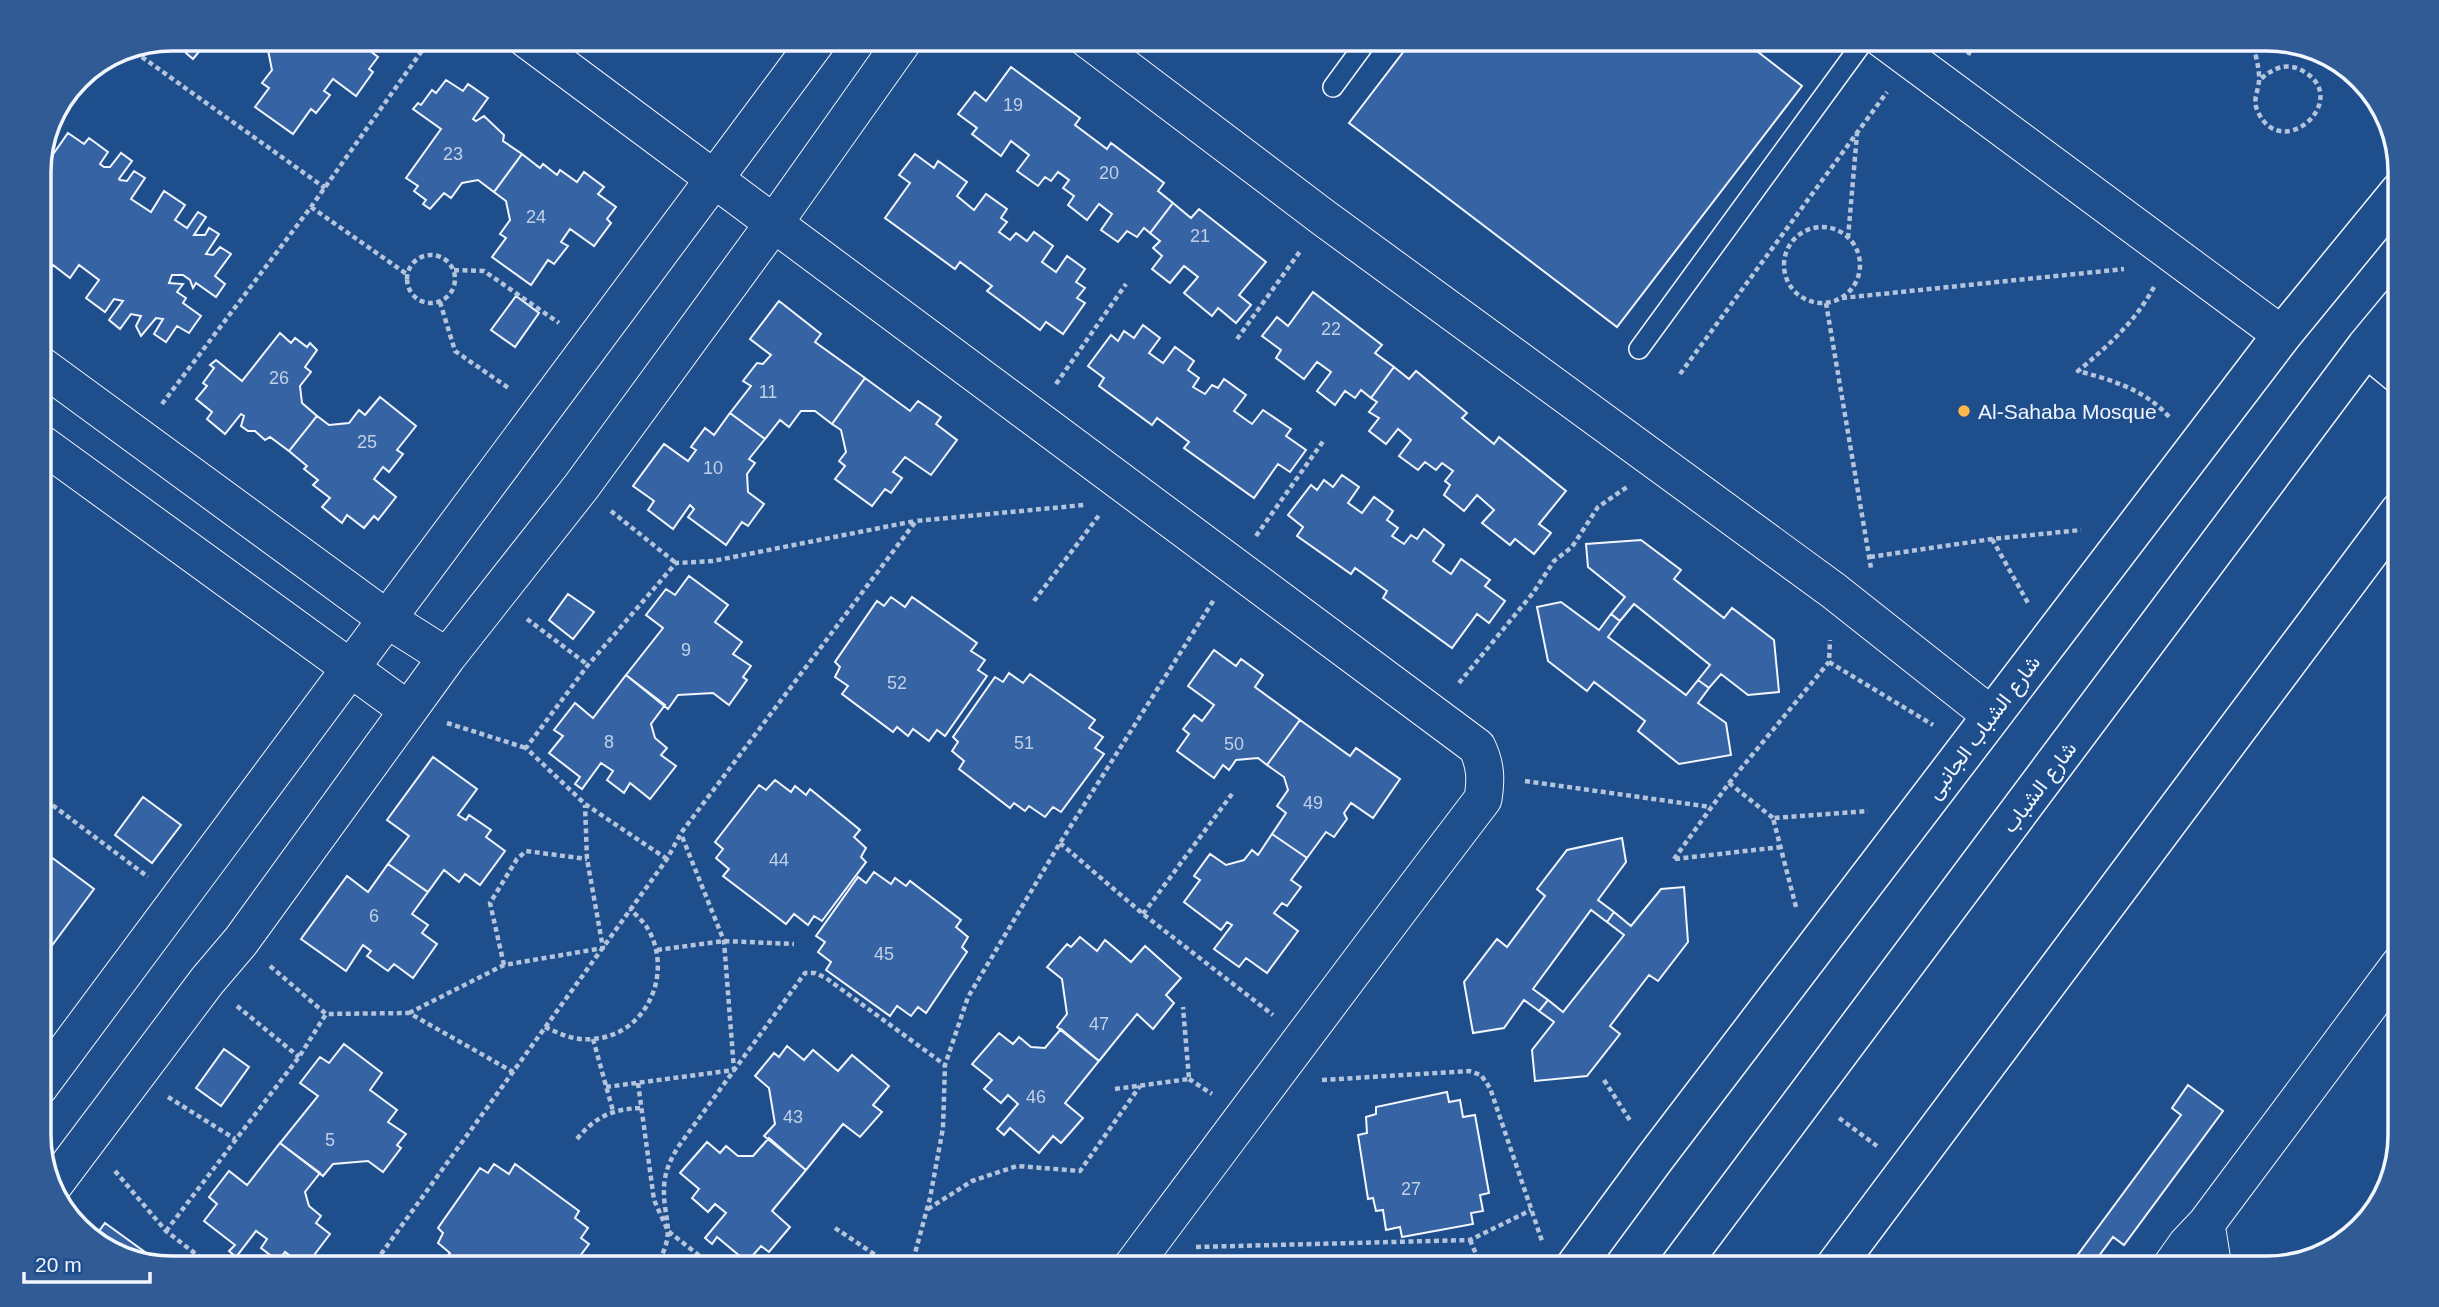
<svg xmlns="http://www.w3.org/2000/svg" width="2439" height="1307" font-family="Helvetica,Vazirmatn,sans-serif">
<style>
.building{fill:#3563a3;stroke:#f2f6ff;stroke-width:2}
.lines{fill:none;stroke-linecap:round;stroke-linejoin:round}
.service-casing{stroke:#f2f6ff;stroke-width:22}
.minor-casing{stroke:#f2f6ff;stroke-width:39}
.tertiary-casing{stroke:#f2f6ff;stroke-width:41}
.secondary-casing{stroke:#f2f6ff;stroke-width:41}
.path{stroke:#b3c4dc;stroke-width:4.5;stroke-dasharray:5 3.5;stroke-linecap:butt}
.service{stroke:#1f4e8c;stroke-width:19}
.minor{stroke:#1f4e8c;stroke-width:37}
.tertiary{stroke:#1f4e8c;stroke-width:38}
.secondary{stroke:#1f4e8c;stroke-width:38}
.poi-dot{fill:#ffb74d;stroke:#1f4e8c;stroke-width:2.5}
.labels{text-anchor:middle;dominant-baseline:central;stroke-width:5;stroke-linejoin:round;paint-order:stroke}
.number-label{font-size:18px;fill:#c3d1e8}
.poi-label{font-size:21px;fill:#f2f6ff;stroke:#1f4e8c;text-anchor:start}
.street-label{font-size:21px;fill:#f2f6ff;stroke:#1f4e8c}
.rim{fill:none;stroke:#f2f6ff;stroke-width:3.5}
</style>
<rect width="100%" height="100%" fill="#1f4e8c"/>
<!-- building -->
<path class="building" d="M178,38H219L213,47L207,42L193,59L186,53L188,49L176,41Z
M259,38H365L361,44L378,57L369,69L373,72L356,96L333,79L324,91L330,95L316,113L311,109L293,134L255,107L269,88L262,83L272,70L268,50L257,42Z
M1414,38H1740L1802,86L1617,327L1349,123Z
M1011,67L1080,118L1075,125L1107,149L1111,143L1164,183L1158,191L1173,203L1150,233L1144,228L1137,237L1127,231L1118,242L1101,230L1112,214L1099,204L1087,220L1068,205L1074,196L1063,188L1069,180L1058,172L1051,181L1045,177L1038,186L1017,171L1029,155L1011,141L1001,156L972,134L977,128L958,114L975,92L986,101Z
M446,80L463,91L468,84L488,98L473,119L476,121L484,116L504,135L503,141L522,154L494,192L478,180L462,183L451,198L444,193L430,209L423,204L426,200L414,191L418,186L406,178L441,129L413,109L418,103L421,105L432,90L436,93Z
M68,133L84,144L89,138L108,152L100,164L104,167H110L121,153L132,161L119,179L120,180L127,181L134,171L145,178L131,199L151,212L164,191L185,205L175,220L187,228L198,212L206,217L194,235H205L209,228L219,234L206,254L213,255L220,247L231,254L215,276L225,284L216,297L196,283L193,288L190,280L183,275H172L169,283L183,284L177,292L186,298L183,303L201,316L189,333L177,326L166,342L154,334L163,319L156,318L141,336L136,326L141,316L131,314L120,329L109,320L123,301L114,299L105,312L86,298L99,280L79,265L70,278L53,265L43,280L39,277V185L47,190L49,187L40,180L44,175L39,171V163L46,148L54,153Z
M522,154L540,168L543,164L557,175L560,170L577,182L584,172L604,187L598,194L616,207L607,219L611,223L594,246L570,229L561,242L568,246L554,264L548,260L531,285L492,257L506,238L500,234L510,220L506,201L494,192Z
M915,154L934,168L938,161L967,182L957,196L974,210L986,194L1007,209L1001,218L1007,222L999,232L1010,240L1016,233L1027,241L1034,232L1053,246L1042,262L1056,272L1067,256L1085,269L1076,282L1085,288L1077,298L1085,303L1063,334L1046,322L1040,330L987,291L992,286L960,262L955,269L885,218L910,183L899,175Z
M1173,203L1191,218L1199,209L1266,262L1239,295L1251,305L1236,323L1218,308L1212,316L1184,293L1198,277L1184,266L1170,283L1152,269L1162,256L1153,248L1160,241L1150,233Z
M1313,292L1382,345L1375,353L1394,367L1371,398L1361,390L1355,398L1345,391L1335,405L1317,391L1331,372L1317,362L1304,379L1276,358L1281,350L1262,336L1277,317L1288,326Z
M516,296L539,313L515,347L491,330Z
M779,301L821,334L815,342L865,378L832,424L815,411H801L789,427L780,420L765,439L730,413L751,386L743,381L757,363L763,364L771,355L750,339Z
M1143,325L1160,338L1149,353L1163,363L1175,347L1194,361L1188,370L1199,378L1193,387L1205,394L1212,385L1218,388L1224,379L1246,395L1234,411L1252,424L1263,410L1291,429L1286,436L1306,450L1290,472L1278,464L1254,498L1184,448L1189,442L1157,418L1152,425L1099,386L1104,378L1088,366L1111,335L1118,341L1124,331L1134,338Z
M280,333L291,343L295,338L307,347L310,343L317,350L305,367L311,372L300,386L302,403L317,416L289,451L270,437L265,440L255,431H248L241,426L244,416L241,414L225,434L207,419L212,412L196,399L207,386L203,383L214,368L210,365L216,360L242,381Z
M1394,367L1409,379L1416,371L1467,413L1462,418L1494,444L1499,437L1566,491L1539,524L1551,533L1534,554L1515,539L1510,545L1482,523L1494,510L1477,495L1464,511L1444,495L1450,485L1445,481L1453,471L1442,463L1436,470L1425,462L1418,470L1399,456L1411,440L1398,429L1386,444L1369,431L1379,418L1369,412L1377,402L1371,398Z
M865,378L910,411L918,401L941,417L936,424L957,440L931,475L905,457L893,472L902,478L891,493L885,489L872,506L835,479L845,466L839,461L846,452L841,430L832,424Z
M380,397L416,426L397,450L403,454L389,472L383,467L374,479L396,497L378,520L374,516L364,528L347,515L342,523L322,507L330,498L313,485L318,480L304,469L307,466L289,451L317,416L329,425L349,423L359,410L365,415Z
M730,413L765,439L749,459L755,463L747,474L748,492L764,504L748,526L742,522L726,545L688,517L694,509L690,505L673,529L648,510L654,501L633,486L664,444L688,461L696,450L691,447L705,428L714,435Z
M1342,475L1359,487L1348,503L1362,513L1374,497L1393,511L1387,520L1398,528L1392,536L1404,544L1411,535L1417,539L1424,529L1444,545L1433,561L1451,574L1461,559L1490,580L1485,586L1505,601L1489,623L1477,614L1452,648L1383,598L1387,591L1355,568L1351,574L1297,536L1303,527L1288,515L1311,485L1317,490L1324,480L1333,487Z
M1641,540L1681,570L1674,579L1724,618L1732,608L1774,640L1779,692L1748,695L1721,674L1709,688L1698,680L1710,665L1634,604L1620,621L1611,614L1625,597L1588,567L1586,544Z
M689,576L728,605L715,622L742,642L733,654L751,666L743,677L747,680L729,705L713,693L678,695L668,709L626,675L663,628L646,615L666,589L675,595Z
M568,594L594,612L573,639L549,620Z
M891,597L905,607L912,597L977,643L971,651L985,660L978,670L987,676L945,736L937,730L929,741L913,729L908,736L897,727L893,732L842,694L848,686L835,677L840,667L835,662L877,601L884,606Z
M1561,602L1599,630L1611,614L1620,621L1608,637L1686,695L1698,680L1709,688L1698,703L1726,723L1731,755L1679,764L1638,731L1645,721L1594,682L1587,691L1548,661L1537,607Z
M1214,650L1236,666L1241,659L1263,675L1255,687L1300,720L1267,765L1258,758L1236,760L1229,770L1223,765L1214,778L1177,751L1189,734L1183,729L1194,715L1202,721L1214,705L1188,686Z
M1009,673L1023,683L1030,674L1095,720L1089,728L1103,737L1095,748L1104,754L1061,812L1053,807L1045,817L1029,806L1025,811L1014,803L1010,808L959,769L964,761L952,751L958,742L953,737L995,677L1003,682Z
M626,675L665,705L651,724L655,738L667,748L661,755L676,766L650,799L630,783L624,793L607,780L613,771L601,763L582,789L575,784L580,777L549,753L563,736L554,730L575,703L593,718Z
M1300,720L1350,756L1356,748L1400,779L1373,818L1351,803L1344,813L1347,819L1334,837L1326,832L1307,858L1272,834L1286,813L1277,806L1288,790L1284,777L1267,765Z
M433,757L477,789L458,815L466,820L469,815L491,830L486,837L505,851L480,885L465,874L459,882L444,870L428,892L388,864L409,836L387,820Z
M775,780L791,792L795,786L806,795L810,789L860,830L854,837L866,848L861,857L866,862L822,921L814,916L808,925L794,914L786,924L723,876L729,869L716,858L723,849L715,842L759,785L766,790Z
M143,797L181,825L152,863L115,835Z
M1272,834L1307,858L1291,880L1301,887L1287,906L1282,903L1274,913L1298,931L1267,973L1246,958L1239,967L1214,949L1232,925L1227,922L1221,930L1184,902L1200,880L1194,876L1210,854L1226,865L1244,860L1252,850L1258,855Z
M1622,838L1626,862L1598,900L1614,912L1607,922L1591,910L1533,989L1548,1000L1539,1011L1524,1000L1504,1028L1473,1033L1464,982L1497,939L1507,947L1545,896L1537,889L1567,850Z
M39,848L94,889L39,963Z
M388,864L428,892L412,914L428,925L422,933L437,944L413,978L394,964L388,971L367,956L371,951L363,945L346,971L301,939L347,876L368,892Z
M874,872L891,884L895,878L906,886L910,881L961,920L956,927L968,937L962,947L967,952L926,1013L918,1007L911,1016L897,1006L890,1016L826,970L831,962L818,952L825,942L816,936L858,877L866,883Z
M1684,887L1688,942L1658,981L1649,975L1610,1026L1620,1034L1587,1076L1535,1081L1532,1050L1554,1022L1539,1011L1548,1000L1563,1012L1624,935L1607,922L1614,912L1631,926L1661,889Z
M1080,937L1097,951L1105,940L1131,962L1145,946L1181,978L1166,995L1174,1003L1153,1029L1137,1014L1099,1061L1057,1027L1067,1014L1062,979L1047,967L1067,944L1071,947Z
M1061,1029L1099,1061L1065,1103L1083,1118L1061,1143L1053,1136L1039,1153L1010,1128L1004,1135L997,1129L1018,1104L1008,1095L1001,1103L984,1089L992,1080L972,1064L999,1033L1013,1044L1019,1037L1031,1047L1045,1048Z
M344,1044L382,1073L370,1090L397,1110L388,1122L406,1134L397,1145L401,1148L383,1172L368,1161L333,1164L323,1176L280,1143L318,1096L300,1083L320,1057L329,1063Z
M787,1046L804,1060L813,1050L838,1071L852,1055L889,1086L873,1105L882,1112L860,1137L843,1124L806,1170L764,1136L775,1124L769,1088L755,1076L774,1053L779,1057Z
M224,1049L249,1067L221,1106L196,1088Z
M2188,1085L2223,1111L2124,1245L2113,1237L2090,1268H2068L2181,1115L2172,1108Z
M1447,1092L1449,1102L1460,1100L1463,1117L1475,1115L1489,1193L1480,1195L1483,1211L1471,1213L1473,1224L1402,1237L1400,1227L1386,1230L1383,1210L1376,1211L1373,1198L1368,1199L1358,1135L1367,1133L1366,1117L1376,1114V1107Z
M769,1138L806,1170L772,1211L790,1227L769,1252L761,1246L747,1262L717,1237L712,1244L705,1238L726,1213L715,1204L708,1212L692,1198L699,1189L680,1173L707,1142L720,1153L726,1146L738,1156H753Z
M280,1143L320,1173L305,1192L309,1206L321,1216L316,1223L330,1234L305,1267L285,1252L278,1261L261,1248L267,1239L256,1231L236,1257L229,1251L235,1245L204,1221L217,1204L209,1197L229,1171L247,1185Z
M494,1164L509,1174L515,1164L579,1211L575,1218L588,1228L581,1238L589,1244L571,1268H455L444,1260L450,1253L438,1243L443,1233L438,1228L480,1168L488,1173Z
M105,1223L149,1255L144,1262L112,1255L94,1238Z
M1319,1261L1320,1268H1271Z"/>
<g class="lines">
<defs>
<path id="service" d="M1333,87L1369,38
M1639,349L1866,38"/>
<path id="minor" d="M525,38L1477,747C1486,766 1486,779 1483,799C1364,955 1248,1111 1131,1268
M1086,38L1324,218L1834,591L1992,716
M1881,38L2282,335
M39,364L387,619L447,657
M39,442L408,710
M39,1087L819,38
M53,1186L207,981L241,941L447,657L581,487L774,223L905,38
M2206,1224L2213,1268
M2170,1268L2187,1244L2206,1224L2400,964"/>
<path id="tertiary" d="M1574,1268L1655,1158L2282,335L2400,191"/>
<path id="secondary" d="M2366,347L2400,375
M1678,1268L2366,347L2400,306
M1834,1268L2400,511"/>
</defs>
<!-- service casing -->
<use href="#service" class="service-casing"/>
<!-- minor casing -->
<use href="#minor" class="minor-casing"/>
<!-- tertiary casing -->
<use href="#tertiary" class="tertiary-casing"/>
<!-- secondary casing -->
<use href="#secondary" class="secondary-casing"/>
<!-- path -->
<path class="path" d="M2252,38C2254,51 2260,68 2259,81C2258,93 2252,100 2258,112C2282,163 2350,101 2306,73C2289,61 2273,67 2259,81
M128,47L325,188
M1968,55L1977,38
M311,207L408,275
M1784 265a38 38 0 1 1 76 0a38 38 0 1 1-76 0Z
M1848,238L1857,134
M407 279a24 24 0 1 1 48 0a24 24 0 1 1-48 0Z
M454,270L484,271L559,323
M2154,287C2135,322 2108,346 2078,371C2112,380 2146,390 2170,418
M1842,298L2124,269
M440,302L455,351L510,389
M1826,303L1871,568
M1237,339L1301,250
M1680,374L1887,92
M1056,384L1126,284
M162,404L311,207L431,38
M611,511L676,563
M1256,536L1324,440
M1992,539L2028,603
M1870,557L1992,539L2081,530
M1034,601L1100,514
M527,619L588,665
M1829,662L1933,725
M1459,683L1533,593L1554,561L1572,547L1598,507L1627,487
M447,723L526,748
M1525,781L1711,807
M1729,783L1773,818
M39,795L148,877
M1060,843L1143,914L1273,1015
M667,859L585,804L526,748L588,665L676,563L713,561L915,521
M1674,859L1729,783L1829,662L1830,640
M1675,859L1781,847
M1796,907L1773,818L1868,811
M1143,914L1232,794
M657,950L724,941L794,944
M504,965L490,903L517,859L526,851L587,859
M270,966L326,1014L409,1013L513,1072
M237,1006L299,1057
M409,1013L504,965L603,948L587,859L585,805
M545,1027C560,1034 575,1041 592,1039C646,1036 674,974 648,929C644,922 636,915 630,909
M593,1039L613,1111
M1189,1079L1212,1094
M1322,1080L1469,1071L1481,1075L1490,1088L1542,1241
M1604,1080L1631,1122
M638,1083L654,1200L668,1231L715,1268
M606,1087L734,1070L724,941L681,834
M1115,1089L1189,1079L1183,1007
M168,1097L235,1139
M1839,1118L1877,1146
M577,1139C595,1117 612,1109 641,1108
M115,1171L166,1231L214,1268
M928,1209L972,1181L1017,1166L1080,1171L1140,1086
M835,1228L895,1268
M166,1231L299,1057L326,1014
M1470,1240L1482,1268
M1196,1247L1470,1240L1531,1210
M371,1268L667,859L681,833L916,521L1084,505
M654,1268C681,1230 659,1216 665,1178C667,1167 672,1157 678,1147L805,973H815L826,978L945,1065
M911,1268L930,1198L943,1128L945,1065L968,997L1060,843L1215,598"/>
<!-- service -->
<use href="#service" class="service"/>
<!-- minor -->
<use href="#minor" class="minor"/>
<!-- tertiary -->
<use href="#tertiary" class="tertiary"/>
<!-- secondary -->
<use href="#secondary" class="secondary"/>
</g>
<!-- markers -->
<circle class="poi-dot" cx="1964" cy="411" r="7"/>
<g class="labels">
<!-- number labels -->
<g class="number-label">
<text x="1013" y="105">19</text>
<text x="453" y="154">23</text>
<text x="1109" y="173">20</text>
<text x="536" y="217">24</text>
<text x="1200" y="236">21</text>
<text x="1331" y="329">22</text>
<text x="279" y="378">26</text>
<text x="768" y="392">11</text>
<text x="367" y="442">25</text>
<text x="713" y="468">10</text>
<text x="686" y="650">9</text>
<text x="897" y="683">52</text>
<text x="609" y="742">8</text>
<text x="1024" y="743">51</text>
<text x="1234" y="744">50</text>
<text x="1313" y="803">49</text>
<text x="779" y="860">44</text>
<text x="374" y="916">6</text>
<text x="884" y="954">45</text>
<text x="1099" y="1024">47</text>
<text x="1036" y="1097">46</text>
<text x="793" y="1117">43</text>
<text x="330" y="1140">5</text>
<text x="1411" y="1189">27</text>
</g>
<!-- poi labels -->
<g class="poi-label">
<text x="1978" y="411">Al-Sahaba Mosque</text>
</g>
<!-- street labels -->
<g class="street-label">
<text transform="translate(1983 727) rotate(-53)">شارع الشباب الجانبى</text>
<text transform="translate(2039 787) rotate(-53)">شارع الشباب</text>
</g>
</g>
<!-- crop -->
<path d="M0 0H2439V1307H0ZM172 51H2267A121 121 0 0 1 2388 172V1135A121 121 0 0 1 2267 1256H172A121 121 0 0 1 51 1135V172A121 121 0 0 1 172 51Z" fill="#305b95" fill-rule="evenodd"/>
<path class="rim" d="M172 51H2267A121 121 0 0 1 2388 172V1135A121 121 0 0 1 2267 1256H172A121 121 0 0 1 51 1135V172A121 121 0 0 1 172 51Z"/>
<!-- scale -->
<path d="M24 1272v10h126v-10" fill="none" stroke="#f2f6ff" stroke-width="3.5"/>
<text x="35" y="1272" font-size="21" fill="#f2f6ff" stroke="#1f4e8c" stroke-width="5" paint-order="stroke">20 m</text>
</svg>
